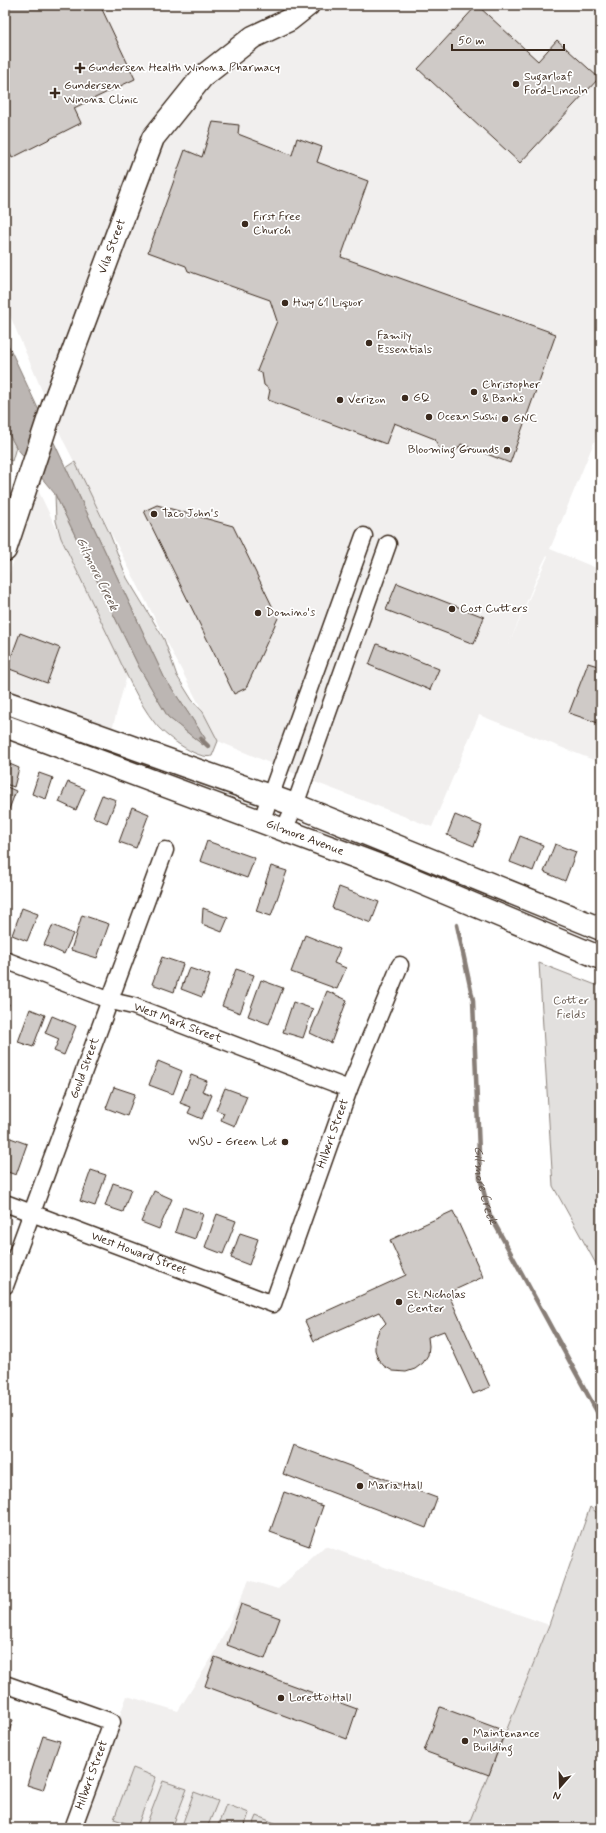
<svg xmlns="http://www.w3.org/2000/svg" width="606" height="1833" font-family="Mynerve,sans-serif">
<style>
.built{fill:#f1efee;fill-rule:evenodd}
.green{fill:#e2e0de;stroke:#8e857e}
.water{fill:#bcb6b3;stroke:#887e77}
.lines{fill:none;stroke-linecap:round;stroke-linejoin:round}
.stream{stroke:#887e77;stroke-width:4.5}
.building{fill:#cfcac7;stroke:#3b2a1e}
.street-casing{stroke:#3b2a1e;stroke-width:19}
.secondary-casing{stroke:#3b2a1e;stroke-width:25}
.street{stroke:#fff;stroke-width:16}
.secondary{stroke:#fff;stroke-width:22}
.poi-dot{fill:#3b2a1e;stroke:#fff;stroke-width:1.5}
.labels{text-anchor:middle;dominant-baseline:central;stroke-width:3.5;stroke-linejoin:round;paint-order:stroke}
.poi-label{font-size:12px;fill:#3b2a1e;stroke:#fff;text-anchor:start}
.street-label{font-size:12px;fill:#3b2a1e;stroke:#fff}
.park-label{font-size:12px;fill:#65584e;stroke:#fff}
.water-label{font-size:13px;font-style:italic;fill:#685b52;stroke:#fff}
</style>
<rect width="100%" height="100%" fill="#fff"/>
<filter id="ink" filterUnits="userSpaceOnUse"><feTurbulence type="fractalNoise" baseFrequency=".025" numOctaves="2"/><feDisplacementMap in="SourceGraphic" scale="8" xChannelSelector="R" yChannelSelector="G"/><feConvolveMatrix kernelMatrix="1 2 1 2 8 2 1 2 1" color-interpolation-filters="sRGB"/></filter>
<g filter="url(#ink)">
<!-- built -->
<path class="built" d="M5,5H595L601,10V425L550,549L601,570V763L479,715L432,827L312,781L218,741L63,440L5,304ZM547,555L548,556L509,644L542,565Z
M38,490L127,675L111,733L5,697V586Z
M5,1216L14,1220L5,1243Z
M325,1546L549,1625L468,1828H78L127,1696L178,1711L216,1651L249,1580L278,1589Z"/>
<!-- green -->
<path class="green" d="M5,427L16,447L12,461L5,458Z
M75,462L109,532L127,578L164,639L177,676L192,700L203,712L218,741L212,756C198,761 162,734 154,722C139,703 125,672 115,650C97,613 79,575 61,538L56,521L55,494L139,667L168,717L203,745L205,738L164,677L66,468Z
M539,963L601,987V1273L553,1186Z
M590,1507L601,1516V1828H482L469,1823L549,1625Z
M133,1768L156,1777L137,1827L114,1819Z
M163,1781L187,1789L172,1828H145Z
M194,1792L218,1801L207,1828H181Z
M226,1804L249,1813L244,1828H217Z
M257,1816L280,1825L279,1828H252Z"/>
<!-- water -->
<path class="water" d="M5,338L164,677L205,738L203,745L168,717L139,667L55,494L16,447L5,427Z"/>
<g class="lines">
<!-- stream -->
<g class="stream">
<path d="M201,739L208,746"/>
<path id="s1" d="M457,925L473,1000L480,1178L490,1215L601,1419"/>
</g>
</g>
<!-- building -->
<path class="building" d="M5,5H100L135,79L74,108L81,123L12,158L5,144Z
M477,5L538,61L557,40L599,78L520,163L418,69Z
M213,122L239,125L238,134L292,155L297,138L322,147L317,162L368,181L341,257L556,334L510,463L461,444L458,449L451,453H445L438,447L435,439L394,423L386,444L268,400L270,390L264,385L262,373L257,371L277,321L270,300L188,271L186,266L148,252L185,150L202,157Z
M157,505L233,526L278,618L246,688L234,694L144,511Z
M397,583L484,617L474,644L386,610Z
M20,633L60,648L47,683L7,668Z
M377,644L439,669L430,690L369,665Z
M588,663L601,667V724L569,713Z
M5,762L19,768L14,787L5,784Z
M39,773L53,778L46,799L32,794Z
M68,782L85,789L76,810L59,802Z
M5,786L16,791L8,812L5,810Z
M102,795L116,800L107,823L93,817Z
M132,807L149,814L136,848L119,842Z
M455,815L482,826L474,846L447,835Z
M520,836L543,845L533,871L510,862Z
M207,841L255,858L247,878L200,861Z
M555,844L576,852L565,881L544,872Z
M271,866L287,871L271,916L256,911Z
M339,887L379,902L371,923L332,908Z
M22,908L38,914L27,941L12,935Z
M203,908L228,918L222,932L202,924Z
M82,915L109,924L97,958L71,950Z
M53,925L73,934L64,954L44,945Z
M305,935L340,949L334,963L346,968L337,989L291,972Z
M162,957L183,964L174,992L152,984Z
M189,968L210,975L202,997L181,989Z
M236,969L254,975L240,1013L222,1006Z
M261,980L283,988L269,1024L248,1016Z
M327,991L347,1000L331,1043L310,1033Z
M5,1002L9,1004L5,1015Z
M293,1002L313,1009L303,1038L283,1032Z
M30,1009L45,1015L33,1047L18,1042Z
M52,1016L76,1026L64,1055L54,1051L59,1039L45,1033Z
M158,1061L182,1071L173,1094L149,1085Z
M191,1075L207,1081L202,1091L212,1095L202,1119L188,1113L191,1107L180,1103Z
M114,1087L135,1094L127,1116L106,1108Z
M225,1088L247,1096L235,1126L221,1120L224,1113L216,1110Z
M5,1136L27,1144L16,1175L5,1171Z
M91,1170L106,1175L95,1206L80,1201Z
M113,1183L131,1189L123,1212L105,1206Z
M154,1191L172,1199L159,1229L141,1222Z
M183,1207L203,1214L195,1239L175,1232Z
M453,1211L483,1277L448,1293L490,1387L473,1394L444,1331L428,1337L429,1346L428,1355L423,1363L415,1369L406,1372L393,1371L384,1366L378,1359L375,1350V1341L379,1330L386,1323L379,1312L314,1341L305,1321L406,1275L390,1240Z
M217,1214L236,1221L223,1254L205,1247Z
M240,1233L258,1239L249,1265L231,1258Z
M293,1445L437,1498L426,1528L283,1474Z
M284,1492L323,1506L309,1546L270,1532Z
M241,1604L280,1618L265,1659L227,1645Z
M215,1657L357,1709L347,1739L205,1686Z
M440,1707L505,1731L489,1775L424,1751Z
M5,1717L13,1720L5,1743Z
M43,1736L60,1741L43,1790L27,1785Z"/>
<g class="lines">
<defs>
<g id="street">
<path d="M261,822L364,536"/>
<path d="M284,830L295,805L388,544"/>
<path id="s2" d="M5,960L111,1001L133,1006L349,1089"/>
<path id="s3" d="M5,1203L273,1304L349,1089L400,965"/>
<path id="s4" d="M5,1286L165,850"/>
<path d="M5,1684L112,1722L73,1828"/>
</g>
<g id="secondary">
<path id="s5" d="M5,550L53,405L153,138L202,77L253,37L289,20L308,5"/>
<path d="M5,702L295,805L601,929"/>
<path id="s6" d="M5,726L391,870L601,958"/>
</g>
</defs>
<!-- street casing -->
<use href="#street" class="street-casing"/>
<!-- secondary casing -->
<use href="#secondary" class="secondary-casing"/>
<!-- street -->
<use href="#street" class="street"/>
<!-- secondary -->
<use href="#secondary" class="secondary"/>
</g>
</g>
<!-- markers -->
<g class="poi-dot">
<path d="M78 62h4v4h4v4h-4v4h-4v-4h-4v-4h4z"/>
<circle cx="516" cy="84" r="4"/>
<path d="M53 87h4v4h4v4h-4v4h-4v-4h-4v-4h4z"/>
<circle cx="245" cy="224" r="4"/>
<circle cx="285" cy="303" r="4"/>
<circle cx="369" cy="343" r="4"/>
<circle cx="474" cy="392" r="4"/>
<circle cx="405" cy="398" r="4"/>
<circle cx="340" cy="400" r="4"/>
<circle cx="429" cy="417" r="4"/>
<circle cx="505" cy="419" r="4"/>
<circle cx="507" cy="450" r="4"/>
<circle cx="154" cy="514" r="4"/>
<circle cx="452" cy="609" r="4"/>
<circle cx="258" cy="613" r="4"/>
<circle cx="285" cy="1142" r="4"/>
<circle cx="399" cy="1302" r="4"/>
<circle cx="360" cy="1486" r="4"/>
<circle cx="281" cy="1698" r="4"/>
<circle cx="465" cy="1741" r="4"/>
</g>
<g class="labels">
<!-- poi labels -->
<g class="poi-label">
<text x="88" y="68">Gundersen Health Winona Pharmacy</text>
<text x="524" y="77">Sugarloaf<tspan x="524" dy="14">Ford-Lincoln</tspan></text>
<text x="64" y="86">Gundersen<tspan x="64" dy="14">Winona Clinic</tspan></text>
<text x="253" y="217">First Free<tspan x="253" dy="14">Church</tspan></text>
<text x="293" y="303">Hwy 61 Liquor</text>
<text x="377" y="336">Family<tspan x="377" dy="14">Essentials</tspan></text>
<text x="482" y="385">Christopher<tspan x="482" dy="14">&amp; Banks</tspan></text>
<text x="413" y="398">GQ</text>
<text x="348" y="400">Verizon</text>
<text x="437" y="417">Ocean Sushi</text>
<text x="513" y="419">GNC</text>
<text x="499" y="450" text-anchor="end">Blooming Grounds</text>
<text x="162" y="514">Taco John's</text>
<text x="460" y="609">Cost Cutters</text>
<text x="266" y="613">Domino's</text>
<text x="277" y="1142" text-anchor="end">WSU - Green Lot</text>
<text x="407" y="1295">St. Nicholas<tspan x="407" dy="14">Center</tspan></text>
<text x="368" y="1486">Maria Hall</text>
<text x="289" y="1698">Loretto Hall</text>
<text x="473" y="1734">Maintenance<tspan x="473" dy="14">Building</tspan></text>
</g>
<!-- street labels -->
<g class="street-label">
<text stroke="none"><textPath href="#s5" startOffset="322">Vila Street</textPath></text>
<text stroke="none"><textPath href="#s6" startOffset="320">Gilmore Avenue</textPath></text>
<text stroke="none"><textPath href="#s2" startOffset="184">West Mark Street</textPath></text>
<text stroke="none"><textPath href="#s4" startOffset="232">Gould Street</textPath></text>
<text stroke="none"><textPath href="#s3" startOffset="467">Hilbert Street</textPath></text>
<text stroke="none"><textPath href="#s3" startOffset="143">West Howard Street</textPath></text>
<text transform="translate(92 1775) rotate(-70)">Hilbert Street</text>
</g>
<!-- park labels -->
<g class="park-label">
<text x="571" y="1001">Cotter<tspan x="571" dy="14">Fields</tspan></text>
</g>
<!-- water labels -->
<g class="water-label">
<text transform="translate(97 574) rotate(64)">Gilmore Creek</text>
<text stroke="none"><textPath href="#s1" startOffset="263">Gilmore Creek</textPath></text>
</g>
</g>
<!-- margin -->
<rect width="606" height="1833" fill="none" stroke="#fff" stroke-width="20"/>
<rect x="10" y="10" width="586" height="1813" fill="none" stroke="#3b2a1e" stroke-width="1.5" filter="url(#ink)"/>
<!-- north arrow -->
<g transform="translate(560 1787) rotate(200)" stroke="#ffffff" stroke-width="3" paint-order="stroke">
<path d="M0-3L7 15L0 10L-7 15Z" fill="#3b2a1e"/>
<text y="-6" font-size="11" font-weight="bold" text-anchor="middle" fill="#3b2a1e">N</text>
</g>
<!-- scale -->
<path d="M452 44v6h112v-6" fill="none" stroke="#3b2a1e" stroke-width="2"/>
<text x="458" y="44" font-size="12" fill="#3b2a1e" stroke="#ffffff" stroke-width="3" paint-order="stroke">50 m</text>
</svg>
